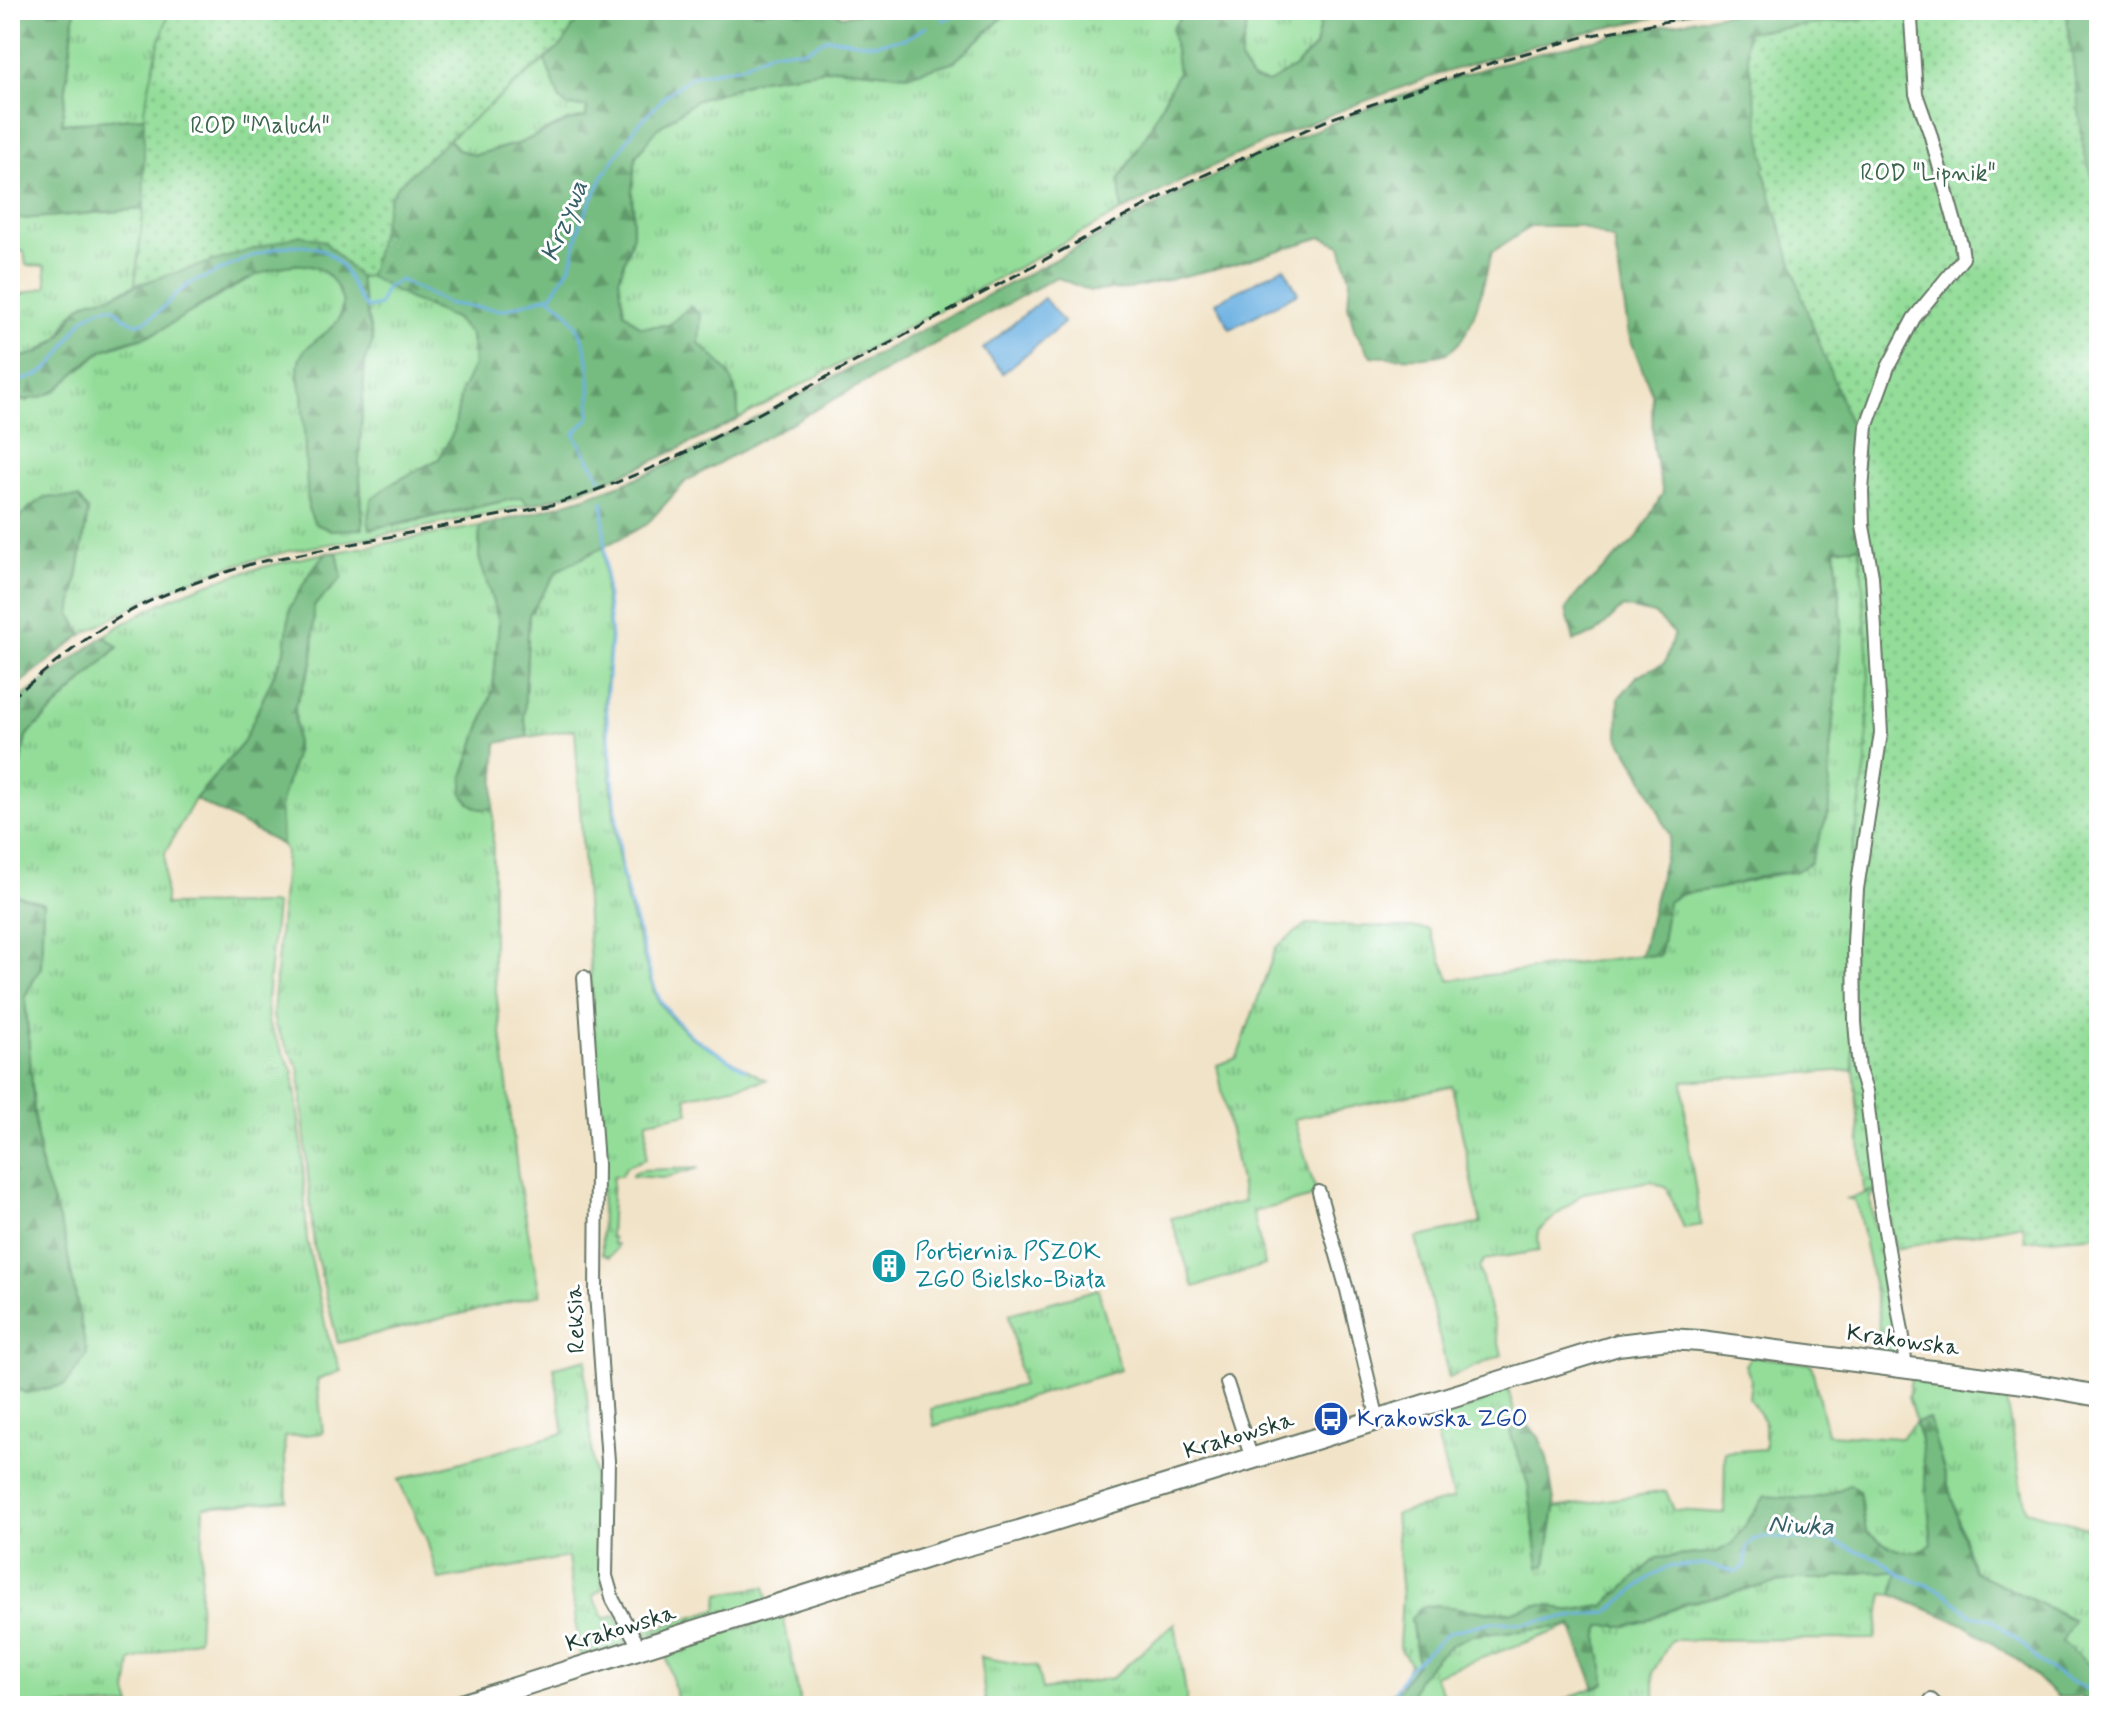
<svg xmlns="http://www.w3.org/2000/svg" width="2109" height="1716" font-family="Mynerve,sans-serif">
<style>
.grass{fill:url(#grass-tufts);stroke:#598d66;stroke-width:2}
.forest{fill:url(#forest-firs);stroke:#4a7c5a;stroke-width:2}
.garden{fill:url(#garden-dots);stroke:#598d66;stroke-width:2}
.water{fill:#6cb1e2;stroke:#46778b;stroke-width:2}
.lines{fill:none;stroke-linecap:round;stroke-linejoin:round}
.stream{stroke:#6cb1e2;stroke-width:3}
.street-casing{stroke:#687767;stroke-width:16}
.primary-casing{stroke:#687767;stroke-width:24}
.street{stroke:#fff;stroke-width:12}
.primary{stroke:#fff;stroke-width:20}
.rail{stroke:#1f3d34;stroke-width:3;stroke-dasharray:12 6;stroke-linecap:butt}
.labels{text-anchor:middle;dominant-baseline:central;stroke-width:6;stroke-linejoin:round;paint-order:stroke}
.park-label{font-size:24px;fill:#3c654d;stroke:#fff}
.culture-label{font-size:24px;fill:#0d838f;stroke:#fff;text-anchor:start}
.street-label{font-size:24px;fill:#1f3d34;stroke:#fff}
.transit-label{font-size:24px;fill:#164399;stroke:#fff;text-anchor:start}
.water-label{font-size:26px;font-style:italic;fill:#366068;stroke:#fff}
</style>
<defs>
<pattern id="grass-tufts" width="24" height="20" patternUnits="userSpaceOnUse" patternTransform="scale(2)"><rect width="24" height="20" fill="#93dd99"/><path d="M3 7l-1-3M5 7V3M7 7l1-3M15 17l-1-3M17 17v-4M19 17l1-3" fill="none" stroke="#77b47e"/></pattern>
<pattern id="forest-firs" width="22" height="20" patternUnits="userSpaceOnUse" patternTransform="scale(2)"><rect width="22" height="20" fill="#76bc81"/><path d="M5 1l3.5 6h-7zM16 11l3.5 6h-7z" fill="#609a6a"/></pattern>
<pattern id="garden-dots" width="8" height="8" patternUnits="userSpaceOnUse" patternTransform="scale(2)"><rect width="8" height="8" fill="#93dd99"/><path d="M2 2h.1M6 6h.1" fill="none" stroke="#77b47e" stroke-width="1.8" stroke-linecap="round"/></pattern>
</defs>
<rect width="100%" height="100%" fill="#fff"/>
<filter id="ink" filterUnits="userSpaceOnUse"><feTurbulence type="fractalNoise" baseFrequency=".0125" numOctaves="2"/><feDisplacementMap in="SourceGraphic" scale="16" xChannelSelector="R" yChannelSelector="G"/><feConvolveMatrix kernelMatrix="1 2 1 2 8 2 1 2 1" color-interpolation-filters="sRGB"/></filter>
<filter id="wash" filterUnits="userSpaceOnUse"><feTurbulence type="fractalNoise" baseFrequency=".006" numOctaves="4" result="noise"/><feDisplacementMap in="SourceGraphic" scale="32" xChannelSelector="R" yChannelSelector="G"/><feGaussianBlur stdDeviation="1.8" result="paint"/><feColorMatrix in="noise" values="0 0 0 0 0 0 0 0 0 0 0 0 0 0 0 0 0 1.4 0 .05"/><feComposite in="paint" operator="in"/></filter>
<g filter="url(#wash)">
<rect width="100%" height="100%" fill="#f1e3c7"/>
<!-- grass -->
<path class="grass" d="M75,10H157L169,13L158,47L144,117L62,124Z
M1011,10H1187L1172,29L1178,72L1148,132L1119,179L1122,211L738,419V397L669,325L641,327L624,312L619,279L633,234L632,190L636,156L657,129L695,101L761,79L837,68L909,75L955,61Z
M1250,10H1323L1315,47L1295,67L1269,83L1252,79L1240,60Z
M545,60L560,100L567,106L587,107L586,117L568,121L520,143L475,155L458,150L449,139Z
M144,209L135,285L109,297L89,301L70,316L60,337L33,355L15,358L10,355V297L47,287L45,266L26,265L24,251L10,252V220Z
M296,263L320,268L334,280L343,301L339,320L324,335L297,376L302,393L363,521L359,462L365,360L373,341L359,277L369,276L408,298L454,318L471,335L474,365L461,392L454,431L439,459L389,485L394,526L523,497L528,505L405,531L289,551L223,568L154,595L82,635L71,614L88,512L79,498C36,497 29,499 10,539V400L27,401L81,369L104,350L153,334L268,268Z
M480,526L479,557L499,622L493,690L463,777V794L480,809H493V965L518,1177L540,1295L338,1343L314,1246L299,1069L275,1026L273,1015L286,851L282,845L280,806L296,751L295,705L313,661L314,606L342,578L337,552Z
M1860,546L1869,679L1866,765L1850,867L1853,1070L1683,1081L1687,1134L1701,1225L1684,1228L1667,1188L1651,1181L1583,1193L1538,1231L1539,1251L1484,1260L1479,1268L1502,1355L1449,1378L1416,1238L1481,1223L1452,1086L1294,1119L1317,1196L1253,1212L1265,1265L1194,1287L1171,1218L1244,1202L1217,1065L1237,1058L1276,947L1307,924L1429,929L1450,980L1641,955L1660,956L1668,902C1684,890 1702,892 1721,888C1747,883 1769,874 1795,872L1829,811L1830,752L1842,624L1835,548Z
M604,547L605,597L610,638L604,704L617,849L627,901L651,982L659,1002L671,1018L692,1038L766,1080L686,1097L689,1113L647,1121L646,1159L627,1166L621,1176H613L610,1237L613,1238V1244H617L616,1250L609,1257L602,1254L601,1139L575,729L528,737L524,717L529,615L558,570Z
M326,553L312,570L291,607L285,650L243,743L195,799L165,853V905L276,904L267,1000L268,1023L293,1072L302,1147L307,1240L327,1333L341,1371L317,1380L323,1433L284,1437L287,1500L204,1507L198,1639L131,1661L127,1693L131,1706H20L10,1680V1386L26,1393L64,1234L42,1172L35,1122L25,995L41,967L43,903L10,893V825L26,736L118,647L104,636C178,587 241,570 326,553Z
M699,1168L664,1178L632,1176L633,1173L642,1170Z
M1876,1190L1877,1194L1870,1196L1874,1227H1882L1899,1353L1896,1357L1878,1354L1879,1313L1858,1209L1854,1201L1847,1199Z
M1098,1289L1120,1370L934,1426L931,1409L1022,1385L1009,1314Z
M1751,1356L1811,1364L1827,1434L1901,1438L1916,1422L1908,1397L1911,1378L2004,1390L2026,1510L2099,1531V1673L2061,1642L2072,1619L1973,1571L1929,1419L1916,1422L1923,1454L1932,1544C1907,1562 1888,1546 1866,1532L1859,1491L1850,1485L1816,1500L1765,1497L1733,1543L1717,1552L1657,1558L1604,1606L1564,1611L1551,1605H1537L1512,1612L1463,1610L1411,1618L1417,1663L1400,1689L1410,1663L1399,1647L1402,1597L1395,1514L1453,1499L1432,1416L1469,1408L1508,1389L1518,1426L1510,1432L1528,1484L1539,1566L1546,1565L1555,1508L1666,1491L1674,1510L1724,1513L1725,1452L1765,1449V1423L1749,1398L1751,1379L1745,1365Z
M587,1359L585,1373L597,1511L602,1512V1589L593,1596L605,1619L615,1615L624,1630L622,1633L626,1640L622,1646L580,1657L568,1557L439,1580L426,1538L398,1480L564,1433L554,1367Z
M1867,1572H1898L1893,1595L1883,1594L1875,1639L1671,1640L1653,1672L1656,1706H1550L1604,1683C1605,1664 1594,1644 1601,1626H1626L1646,1621L1687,1603L1794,1579H1828Z
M765,1587L768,1600L650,1636L643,1632L717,1609L719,1594Z
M783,1615L801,1706H679L665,1651Z
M1175,1623L1188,1706H986L980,1657L1037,1667L1042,1690L1112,1678Z
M1571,1626L1434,1675L1449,1706H1408L1417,1680L1437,1657L1452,1644L1472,1635Z
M907,1697L908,1706H855V1705Z"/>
<!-- forest -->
<path class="forest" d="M10,10H75L62,124L144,117V209L10,220Z
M583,10H831L842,16L859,13L860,10H1011L955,61L909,75L837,68L761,79L695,101L657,129L636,156L632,190L633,234L619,279L624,312L641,327L669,325L690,306L701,315L699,343C728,371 738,376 738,419C670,454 603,488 528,505L522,497L370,529L368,519L371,499L389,485L439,459L454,431L461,392L474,365L471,335L454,318L408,298L369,276L389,199L397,186L449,139L458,150L475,155L520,143L568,121L586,117L587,107L567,106L560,100L545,60L563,44Z
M1187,10H1250L1240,60L1252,79L1269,83L1295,67L1315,47L1323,10L1391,12L1398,10H1701C1497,41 1304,117 1122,211L1119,180L1148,132L1178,72L1172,28Z
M1746,10H1946L1746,32V45L1767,167L1763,170L1805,305L1862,455L1858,499L1860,546L1835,549L1842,624L1830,752L1829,811L1810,863L1795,872L1770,874L1721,888L1679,894L1668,902L1660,956L1641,955L1670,836L1642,776L1618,736L1619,698L1638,675L1665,663L1674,633L1654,614L1623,607L1595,634L1574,641L1566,609L1579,592L1637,538L1663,493L1653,448L1652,394L1629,335L1614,240L1579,226H1532L1492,252C1483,280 1475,339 1446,353C1431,360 1388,357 1371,356L1355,331L1348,306L1350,279L1341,245L1322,237L1235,264L1129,289L1090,291L1056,277L686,481L646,525L558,570L529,615L524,717L528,737L497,743L493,809H480L469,803L463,794V777L493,690L499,622L479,557L480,526C547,511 610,491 672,463L1191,187C1289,139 1391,95 1496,65C1578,41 1663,25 1746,10Z
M2066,10H2099V204L2084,151Z
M300,235L324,241L359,277L373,342L365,360L359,462L363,529L330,530L315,524L308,509L302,393C298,381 296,370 300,358C308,337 352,328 341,296C312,216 199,312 154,333C138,340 118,342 102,351C63,375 66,402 10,400V355C25,361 48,350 59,338C71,326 70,310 89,301C97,297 106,298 113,295C173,270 237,253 300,235Z
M45,497L79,498L88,512L71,614L82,635L10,691V539L21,515Z
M337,552L342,578L314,606L313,661L295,705L296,751L280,806L282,845L195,799L243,743L285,650L290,607L312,570L326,553Z
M104,636L118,647L26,736L10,825V706Z
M10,893L43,903L41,967L25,996L35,1122L42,1172L64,1234L87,1355L65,1385L26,1393L10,1386Z
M1929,1419L1973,1571L2073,1620L2062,1642L2099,1673V1706L2079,1697H2057L2023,1664L1965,1625L1893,1595L1898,1572H1867L1828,1579H1793L1687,1603L1646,1621L1626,1626H1601C1594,1644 1605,1664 1605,1684L1595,1688L1571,1626L1472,1635L1452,1644L1437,1657L1417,1680L1408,1706H1380L1385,1697L1400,1688L1417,1663L1411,1618L1420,1608L1436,1605L1485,1612H1512L1537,1605H1551L1564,1611L1604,1606L1657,1558L1717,1552L1733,1543L1765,1496C1800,1499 1819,1503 1850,1484L1859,1491L1866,1532C1887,1546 1908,1562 1932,1544L1923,1454L1916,1422Z
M1524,1421L1539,1437L1547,1458L1555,1508L1546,1565L1539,1567L1528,1484L1510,1432Z"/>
<!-- garden -->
<path class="garden" d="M170,10H583L563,44L449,139L397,186L389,199L369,276L359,277L324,241L300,235L135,285L144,208V110L158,47Z
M1946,10H2066L2084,151L2099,204V1235L2025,1241L2023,1224L1895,1249L1884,1190L1864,1192L1847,981L1850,867L1866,765L1869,679L1859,529L1862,455L1805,305L1763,169L1766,166L1746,45L1747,32Z"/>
<!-- water -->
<path class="water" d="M1284,267L1298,293L1230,329L1216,302Z
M1044,298L1064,323L1003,373L983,349Z"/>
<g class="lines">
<!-- stream -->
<path class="stream" d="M943,20L966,10
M548,296C592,324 591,371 590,417L574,434L601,479
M10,382C22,381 36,378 46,370C70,352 74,308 112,307C120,311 127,323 137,323C154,322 172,296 185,287C193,281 204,278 213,274C245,259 296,231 329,254C351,270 350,291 367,308L379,305L386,288L400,280L449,304L503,310L552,295L571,264L581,222L603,176L636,127L666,95L692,76L741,66L772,51L805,50L828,38L873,44L907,38L926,27
M603,501L607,598L611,638L606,704L622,873L652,980L660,1000L672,1016L693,1037L746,1070
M1389,1706L1396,1688L1410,1667L1449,1632L1491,1622L1526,1623L1608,1612L1649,1578L1667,1567L1704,1564L1736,1572L1744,1567L1747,1547L1752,1540L1764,1537L1831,1541L1879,1559L1901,1575L1942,1591L1972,1615L1991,1619L2025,1646L2039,1662L2060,1676L2099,1695"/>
</g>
</g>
<g filter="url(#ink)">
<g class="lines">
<defs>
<path id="street" d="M584,977L597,1164L596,1293L608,1461L606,1576L613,1600L641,1650
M1319,1192L1347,1290L1378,1420
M1905,1367L1904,1343L1878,1190L1866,1091L1859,1070L1855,1022L1854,942L1857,889L1881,733L1872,576L1863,526L1862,491L1867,425L1888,367L1914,318L1963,258L1961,244L1930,133L1916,94L1911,20
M1227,1383L1252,1459
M1931,1700L1937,1706"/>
<path id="primary" d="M458,1706L950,1550L1019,1531L1618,1345L1669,1339L1700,1341L2032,1384L2099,1396"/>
</defs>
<!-- street casing -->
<use href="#street" class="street-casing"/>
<!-- primary casing -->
<use href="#primary" class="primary-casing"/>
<!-- street -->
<use href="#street" class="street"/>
<!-- primary -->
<use href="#primary" class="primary"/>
<!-- rail -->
<path class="rail" d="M10,699C46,671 81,640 120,617C162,592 208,578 254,563L548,506C599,491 647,471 695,448L1189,182L1330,119L1494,62L1587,36L1727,10"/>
</g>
</g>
<!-- icons -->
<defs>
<symbol id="building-disc" viewBox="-11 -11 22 22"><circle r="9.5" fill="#0f9aa8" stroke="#fff"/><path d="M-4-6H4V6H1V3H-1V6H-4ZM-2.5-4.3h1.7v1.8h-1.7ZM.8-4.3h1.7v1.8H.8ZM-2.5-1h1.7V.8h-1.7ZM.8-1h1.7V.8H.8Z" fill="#fff"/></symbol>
<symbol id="bus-disc" viewBox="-11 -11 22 22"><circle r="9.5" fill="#1a4fb4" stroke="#fff"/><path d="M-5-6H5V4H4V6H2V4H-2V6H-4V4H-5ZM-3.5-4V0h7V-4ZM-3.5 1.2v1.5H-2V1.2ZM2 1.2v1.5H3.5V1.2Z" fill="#fff"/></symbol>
</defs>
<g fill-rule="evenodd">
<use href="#building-disc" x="869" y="1246" width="40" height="40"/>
<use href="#bus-disc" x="1311" y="1399" width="40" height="40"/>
</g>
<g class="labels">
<!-- park labels -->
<g class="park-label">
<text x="260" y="126">ROD "Maluch"</text>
<text x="1928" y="173">ROD "Lipnik"</text>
</g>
<!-- culture labels -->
<g class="culture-label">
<text x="915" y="1252">Portiernia PSZOK<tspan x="915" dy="28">ZGO Bielsko-Biała</tspan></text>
</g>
<!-- street labels -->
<g class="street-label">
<text transform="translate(576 1319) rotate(-93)">Reksia</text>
<text transform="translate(1903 1341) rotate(8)">Krakowska</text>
<text transform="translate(1239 1436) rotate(-17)">Krakowska</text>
<text transform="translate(621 1629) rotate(-17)">Krakowska</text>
</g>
<!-- transit labels -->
<g class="transit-label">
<text x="1357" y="1419">Krakowska ZGO</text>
</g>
<!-- water labels -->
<g class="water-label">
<text transform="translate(565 221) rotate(-68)">Krzywa</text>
<text transform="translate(1801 1526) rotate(3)">Niwka</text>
</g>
</g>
<!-- margin -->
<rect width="2109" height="1716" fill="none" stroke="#fff" stroke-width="40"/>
</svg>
